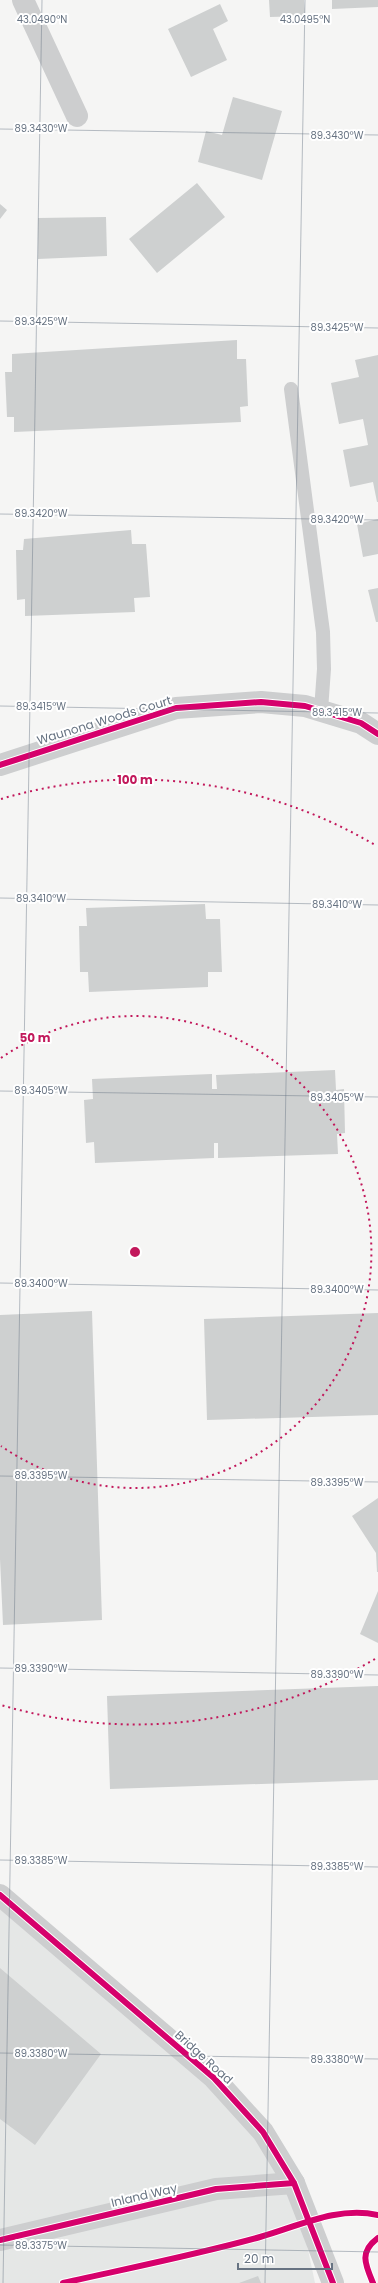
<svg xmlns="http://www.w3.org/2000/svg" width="378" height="2283" font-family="Poppins,sans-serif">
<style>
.built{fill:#e5e7e6}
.building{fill:#ced0d0}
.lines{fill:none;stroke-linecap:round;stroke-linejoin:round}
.service{stroke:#cdcecf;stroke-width:14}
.minor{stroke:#cdcecf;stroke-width:22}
.tertiary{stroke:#cdcecf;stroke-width:22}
.cycleway-casing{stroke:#fff;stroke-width:8}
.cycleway{stroke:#d6006c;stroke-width:6}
.ticks{fill:none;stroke:#677382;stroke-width:1;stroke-opacity:0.45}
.ring{fill:none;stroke:#c2185b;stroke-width:2;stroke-dasharray:2 4}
.labels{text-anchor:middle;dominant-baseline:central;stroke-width:4;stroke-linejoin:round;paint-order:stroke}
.street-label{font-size:12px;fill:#677382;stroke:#fff}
.ticks-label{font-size:10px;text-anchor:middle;fill:#677382;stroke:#fff;stroke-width:4;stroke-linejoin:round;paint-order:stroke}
.centre{fill:#c2185b;stroke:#fff;stroke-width:2}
.ring-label{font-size:12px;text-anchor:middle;font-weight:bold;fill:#c2185b;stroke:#fff;stroke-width:4;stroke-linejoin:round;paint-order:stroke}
</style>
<rect width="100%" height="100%" fill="#f5f5f4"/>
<!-- built -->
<path class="built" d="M0,1895L214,2078L294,2183L315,2283H0Z"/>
<!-- building -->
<path class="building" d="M269,0H304L305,16L270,17Z
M332,0H378V7L332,9Z
M220,4L228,21L213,29L227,60L191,77L168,29Z
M233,97L282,111L262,180L198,162L206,131L222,135Z
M197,183L225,217L157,273L129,239Z
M0,204L7,210L0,219Z
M106,217L107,256L38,259V218Z
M237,340V359H246L248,406L240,407L241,422L14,432V417H7L5,372H12V354Z
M378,355V502H377L373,482L350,487L343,450L368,445L363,419L339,424L331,383L359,377L355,360Z
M378,519V554L363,557L357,524Z
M131,530L132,544H146L150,597L134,598L135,612L25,616V599L17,600L16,550H23L24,539Z
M378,588V622H376L368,590Z
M205,904L206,919H220L222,972H208V987L89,992L88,972H80L79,926H87L86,908Z
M335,1070L336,1090L344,1089L345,1133L337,1134L338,1154L218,1158V1143H214V1158L95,1163L94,1142L86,1143L84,1100L93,1099L92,1079L212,1074V1089H217L216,1075Z
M92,1311L102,1620L3,1625L0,1559V1315Z
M378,1313V1415L207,1420L204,1319Z
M378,1498V1572H377L376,1553L352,1516Z
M378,1591V1643L360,1634Z
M378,1686V1780L110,1789L107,1696Z
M0,1968L101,2054L35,2145L0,2119Z
M258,2276L261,2283H239Z"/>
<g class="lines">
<!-- service -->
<path class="service" d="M291,389L323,632L324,669L321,710"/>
<!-- minor -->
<path class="minor" d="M23,0L77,116
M0,765L176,708L261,702L305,706L361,723L378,734
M0,2240L216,2189L294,2183"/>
<!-- tertiary -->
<path class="tertiary" d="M0,1895L214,2078L263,2132L294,2183L333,2283"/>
<defs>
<path id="cycleway" d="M0,765L176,708L261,702L305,706L361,723L378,734
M0,1895L214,2078L263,2132L294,2183L333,2283
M0,2240L216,2189L294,2183
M63,2283C129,2268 195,2255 260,2237C299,2226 337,2206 378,2215
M373,2283C365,2264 359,2252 378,2238"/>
</defs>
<!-- cycleway casing -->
<use href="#cycleway" class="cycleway-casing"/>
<!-- cycleway -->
<use href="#cycleway" class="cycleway"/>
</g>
<!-- ticks -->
<path class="ticks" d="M0,129L378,135M0,321L378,328M0,514L378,520M0,706L378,713M0,898L378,905M0,1091L378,1097M0,1283L378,1290M0,1476L378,1482M0,1668L378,1675M0,1860L378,1867M0,2053L378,2059M0,2245L378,2252M3,2283L42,0M265,2283L305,0"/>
<!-- distance rings -->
<g class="ring">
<path d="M1 1058A236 236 0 1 1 1 1446"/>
<path d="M375 1659A472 472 0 0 1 1 1705M1 799A472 472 0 0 1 375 845"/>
</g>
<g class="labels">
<!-- street labels -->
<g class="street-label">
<text transform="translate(104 720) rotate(-17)">Waunona Woods Court</text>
<text transform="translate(204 2057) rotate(42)">Bridge Road</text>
<text transform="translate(144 2195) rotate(-13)">Inland Way</text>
</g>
</g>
<g class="ticks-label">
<text x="42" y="23">43.0490°N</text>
<text x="305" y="23">43.0495°N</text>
<text x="41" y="132">89.3430°W</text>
<text x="337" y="139">89.3430°W</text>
<text x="41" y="325">89.3425°W</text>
<text x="337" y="331">89.3425°W</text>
<text x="41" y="517">89.3420°W</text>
<text x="337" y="523">89.3420°W</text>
<text x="41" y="710">89.3415°W</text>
<text x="337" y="716">89.3415°W</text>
<text x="41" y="902">89.3410°W</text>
<text x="337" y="908">89.3410°W</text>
<text x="41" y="1094">89.3405°W</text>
<text x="337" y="1101">89.3405°W</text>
<text x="41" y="1287">89.3400°W</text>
<text x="337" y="1293">89.3400°W</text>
<text x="41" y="1479">89.3395°W</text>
<text x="337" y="1486">89.3395°W</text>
<text x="41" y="1672">89.3390°W</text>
<text x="337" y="1678">89.3390°W</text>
<text x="41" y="1864">89.3385°W</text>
<text x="337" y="1870">89.3385°W</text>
<text x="41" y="2057">89.3380°W</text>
<text x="337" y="2063">89.3380°W</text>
<text x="41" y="2249">89.3375°W</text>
</g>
<circle cx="135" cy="1252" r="6" class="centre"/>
<g class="ring-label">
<text x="135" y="784">100 m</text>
<text x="35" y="1042">50 m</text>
</g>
<!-- scale -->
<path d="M238 2263v6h94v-6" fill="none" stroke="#677382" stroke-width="2"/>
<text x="244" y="2263" font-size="12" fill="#677382" stroke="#ffffff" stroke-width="3" paint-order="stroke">20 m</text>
</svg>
